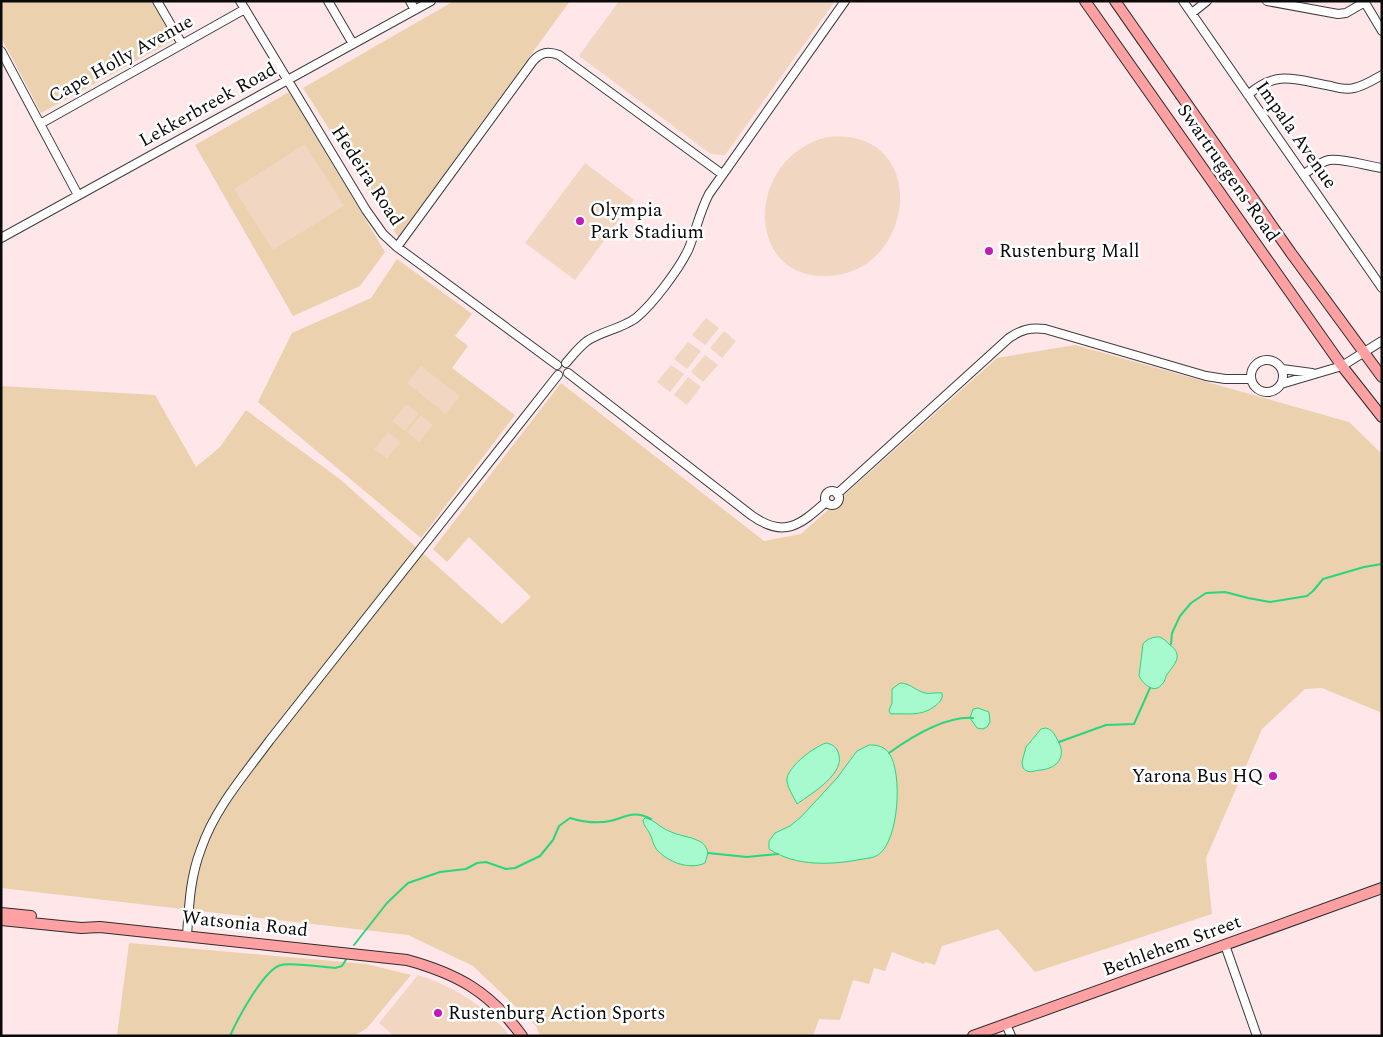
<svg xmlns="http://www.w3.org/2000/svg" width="1383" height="1037" font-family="Spectral,serif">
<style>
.green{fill:#ebd1ae}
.pitch{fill:#f1d6c1}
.water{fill:#a7face;stroke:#2ad57f}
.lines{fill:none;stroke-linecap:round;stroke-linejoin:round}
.stream{stroke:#2ad57f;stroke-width:2}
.minor-casing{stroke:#3d3d3d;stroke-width:10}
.secondary-casing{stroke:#2c2c2c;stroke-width:12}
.minor{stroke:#fff;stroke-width:8}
.secondary{stroke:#ffa1a2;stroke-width:10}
.poi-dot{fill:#c01bb8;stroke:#fff;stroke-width:2}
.labels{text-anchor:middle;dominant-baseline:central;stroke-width:5;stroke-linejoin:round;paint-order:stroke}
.street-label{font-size:19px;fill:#0a0a0a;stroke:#fff}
.poi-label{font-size:19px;fill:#0a0a0a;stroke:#fff;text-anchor:start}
</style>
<rect width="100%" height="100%" fill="#ffe6e9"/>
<!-- green -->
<path class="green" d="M1,1H151L174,40L41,113L1,37Z
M454,1H570L398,237L303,88Z
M289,92L385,252L360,286L293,316L195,145Z
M397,259L472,314L455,336L468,346L452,368L515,415L421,538L258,402L292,333L371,298Z
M1075,345L1349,422L1382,454V727L1380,712L1322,688L1305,689L1262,729L1206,858L1212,914L1035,972L998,929L942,946L935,965L925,962L924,964L892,952L885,971L874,968L869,984L853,980L840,1020L819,1019L813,1036H540L536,1026L473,966L408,935L1,888V386L155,395L196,467L220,447L246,410L341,480L502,624L531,597L469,537L447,562L433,549L561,383L764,541L801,534L997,358Z
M129,943L366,964L411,975L367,1028L354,1036H117Z"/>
<!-- pitch -->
<path class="pitch" d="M619,1H835L725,155L711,154L579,56Z
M828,137C931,127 917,273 828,276C743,280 745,156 828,137Z
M305,144L344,206L273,250L234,189Z
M585,163L634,200L575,280L525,243Z
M706,318L719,328L705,345L692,335Z
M724,331L736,341L722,358L710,348Z
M688,342L701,351L687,369L674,359Z
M705,355L718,365L703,382L691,372Z
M671,365L684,374L670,392L657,382Z
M421,366L460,396L446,414L407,383Z
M688,377L701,387L687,405L674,395Z
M406,404L419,414L405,431L392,421Z
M421,415L433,425L419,442L407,432Z
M388,432L401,442L387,459L374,449Z
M418,975C453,986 487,1007 510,1036L393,1035L379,1023Z"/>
<!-- water -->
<path class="water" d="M1160,637C1164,639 1166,641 1169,644C1185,656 1174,664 1166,676C1166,677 1164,683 1163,683C1155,695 1144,685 1139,676L1143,644C1148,638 1153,637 1160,637Z
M900,683C909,683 914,689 922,692C929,695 935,692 942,693C943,699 940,702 935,706C921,717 907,713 891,714L889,711L892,703V689Z
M978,708L989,712L990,722L987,727L983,729L977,728L970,718L973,709Z
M1046,728C1052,730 1054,733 1057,739C1067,755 1059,768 1041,770C1033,770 1030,775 1023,768L1022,762L1026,747L1041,729Z
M826,743C831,744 836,746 838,752C847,773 812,793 797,804C794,797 786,786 787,778C790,765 814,747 826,743Z
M869,745C877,745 884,746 889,753C903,773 899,841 878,855C874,858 867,858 863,859C832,865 796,867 769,849V841L775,833L790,826L801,817L837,778L857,751Z
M645,818C654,819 660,828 669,831C678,836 690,836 699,841C704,843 707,848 708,853L705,863C690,870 670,863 658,851C653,846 653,840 650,834C647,828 644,827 643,820Z"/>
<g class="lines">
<!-- stream -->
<path class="stream" d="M1171,644L1172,633L1180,616L1191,603L1206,593L1225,592L1248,598L1270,602L1307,596L1313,591L1323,579L1364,567L1382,564
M1059,742L1106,725L1134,724L1150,688
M889,753C910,738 945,716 973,718
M708,853L747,857L778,854
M354,945L387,903L408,883L440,872L466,869L477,863L486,862L506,869L515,868L540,856L553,840L559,826L570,818C583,822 596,824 610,821C627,817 633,810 651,819
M230,1036C237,1020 264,969 281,965C290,962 323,967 335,968L342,966L347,958"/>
<defs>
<path id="minor" d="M157,1L182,44
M240,1L366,210L383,234L397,247L557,365
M328,1L353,44
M410,1L415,10
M1183,1L1382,288
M1267,1L1338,14L1346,13L1365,2
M1364,1L1382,31
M1192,13L1207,1
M1,51L78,195
M1248,95C1277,69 1296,80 1331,86C1338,88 1347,90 1354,88C1364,86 1373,80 1382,75
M40,124L245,9
M1304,174C1312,169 1320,162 1329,160C1343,158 1367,166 1382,168
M1,238L431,1
M397,247L533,61C541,52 548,51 559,55L722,174
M1251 376a16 16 0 1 1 32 0a16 16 0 1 1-32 0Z
M566,363C572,356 579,347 587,341C602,331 621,329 636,318C653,304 680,268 689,248C696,230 700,211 709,194L845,1
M1282,369L1312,373
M568,373L751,515C784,539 800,525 826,502
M1281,384L1342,366L1382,341
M825 498a7 7 0 1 1 14 0a7 7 0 1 1-14 0Z
M837,494L1009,338C1021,330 1030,327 1045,329L1206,376L1225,379H1250
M187,936C189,906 190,877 201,849C215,808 245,774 270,740L558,375
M1225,945L1257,1036
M1006,1024L1011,1036"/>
<path id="secondary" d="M1085,1L1342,366L1382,417
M1115,1L1291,253L1382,377
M1,913L31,916
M1,920L81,928L100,927L407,960C458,974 490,992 522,1036
M973,1036L1382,888"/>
</defs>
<!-- minor casing -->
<use href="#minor" class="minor-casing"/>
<!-- secondary casing -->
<use href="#secondary" class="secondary-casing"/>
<!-- minor -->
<use href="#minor" class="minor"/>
<!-- secondary -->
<use href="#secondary" class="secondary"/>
</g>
<!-- markers -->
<g class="poi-dot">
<circle cx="580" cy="221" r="5"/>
<circle cx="989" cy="251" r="5"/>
<circle cx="1273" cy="776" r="5"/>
<circle cx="438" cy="1013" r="5"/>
</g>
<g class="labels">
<!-- street labels -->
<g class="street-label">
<text transform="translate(121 59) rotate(-29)">Cape Holly Avenue</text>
<text transform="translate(208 105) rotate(-29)">Lekkerbreek Road</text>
<text transform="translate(1296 135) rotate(55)">Impala Avenue</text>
<text transform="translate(1228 173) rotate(55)">Swartruggens Road</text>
<text transform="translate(367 176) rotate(57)">Hedeira Road</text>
<text transform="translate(245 924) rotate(6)">Watsonia Road</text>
<text transform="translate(1172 946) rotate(-20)">Bethlehem Street</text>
</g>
<!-- poi labels -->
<g class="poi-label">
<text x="590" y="210">Olympia<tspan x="590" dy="22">Park Stadium</tspan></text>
<text x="999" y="251">Rustenburg Mall</text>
<text x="1263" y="776" text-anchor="end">Yarona Bus HQ</text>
<text x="448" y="1013">Rustenburg Action Sports</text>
</g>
</g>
<!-- border -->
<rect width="1383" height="1037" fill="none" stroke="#0a0a0a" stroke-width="5"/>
</svg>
